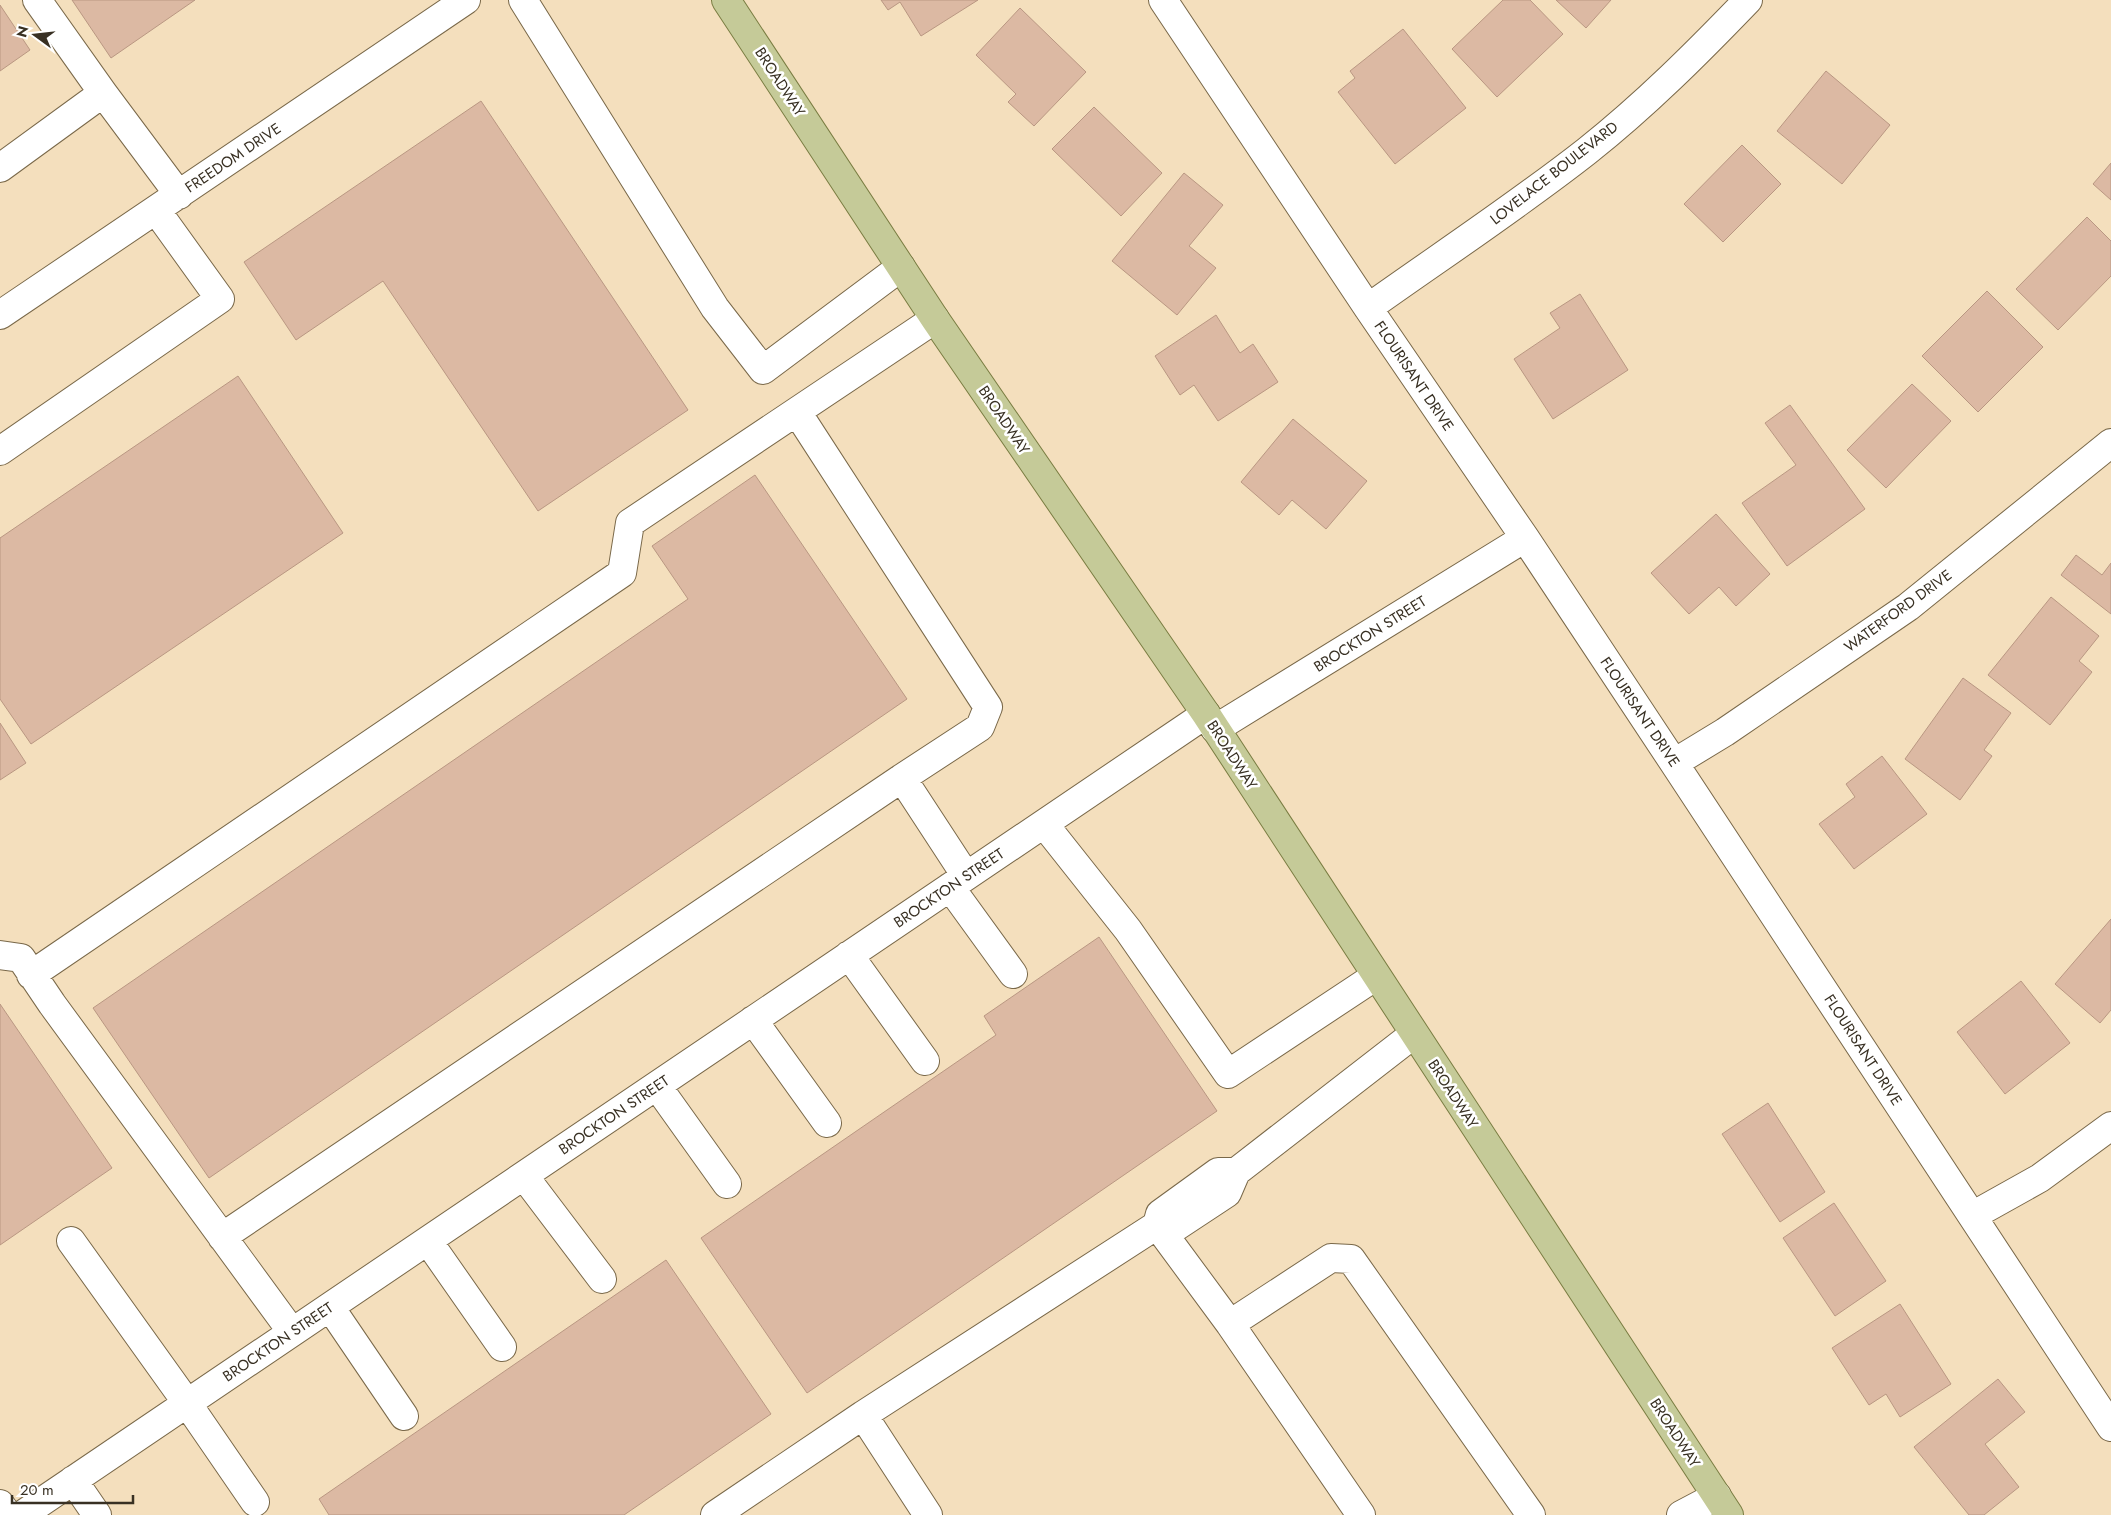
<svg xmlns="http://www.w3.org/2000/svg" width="2111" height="1515" font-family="Jost,sans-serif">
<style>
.building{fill:#dcb9a3;stroke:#b99782}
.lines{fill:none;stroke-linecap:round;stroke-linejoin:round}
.minor-casing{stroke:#796849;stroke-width:30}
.major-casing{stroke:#7a7d42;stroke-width:30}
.minor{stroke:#fff;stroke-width:28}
.major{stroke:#c5ca98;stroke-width:28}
.labels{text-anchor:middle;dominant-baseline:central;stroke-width:5;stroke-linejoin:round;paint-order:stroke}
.street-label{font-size:15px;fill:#383023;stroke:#fff}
</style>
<rect width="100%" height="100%" fill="#f4dfbd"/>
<!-- building -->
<path class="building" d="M72,0H195L111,58Z
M881,0H978L921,36L900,2L888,10Z
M1503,0H1530L1563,34L1497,97L1452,49Z
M1556,0H1611L1586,28Z
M0,5L30,50L0,71Z
M1020,8L1086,72L1034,126L1008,102L1016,94L976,55Z
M1403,29L1466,108L1395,164L1338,92L1355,78L1350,71Z
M1826,71L1890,125L1842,184L1777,131Z
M481,101L688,410L538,511L383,281L296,340L244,262Z
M1094,107L1162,173L1121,216L1052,149Z
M1742,145L1781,184L1723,242L1684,204Z
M2111,163V200L2093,184Z
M1184,173L1223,205L1189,246L1216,268L1177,315L1112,261Z
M2087,217L2111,241V276L2058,330L2016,289Z
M1987,291L2043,347L1978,412L1922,356Z
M1580,294L1628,370L1553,419L1514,359L1560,328L1550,313Z
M1216,315L1240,353L1253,344L1278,382L1218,421L1194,385L1180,395L1155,356Z
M238,376L343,533L31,744L0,699V538Z
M1912,384L1951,421L1886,488L1847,450Z
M1790,405L1865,509L1787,566L1742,503L1796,465L1765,423Z
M1293,419L1367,481L1326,529L1292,500L1279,515L1241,482Z
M755,475L907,699L209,1178L93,1008L688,599L652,546Z
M1716,514L1770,574L1736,606L1719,587L1689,614L1651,573Z
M2076,555L2102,575L2111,563V614L2061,575Z
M2051,597L2099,636L2079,661L2092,672L2050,725L1988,675Z
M1963,678L2011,713L1984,750L1992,756L1960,800L1905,759Z
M0,723L26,763L0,780Z
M1882,756L1927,814L1854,869L1819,824L1855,797L1846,784Z
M2111,919V1010L2100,1023L2055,984Z
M1099,937L1217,1111L807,1393L701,1238L996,1035L984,1016Z
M2021,981L2070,1043L2005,1094L1957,1032Z
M0,1004L112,1168L0,1245Z
M1768,1103L1825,1192L1780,1222L1722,1134Z
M1834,1203L1886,1281L1835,1316L1783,1238Z
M666,1260L771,1414L624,1515H329L319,1499Z
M1900,1304L1951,1384L1900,1417L1886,1394L1869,1405L1832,1348Z
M1998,1379L2025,1412L1985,1444L2019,1487L1984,1515H1969L1914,1447Z"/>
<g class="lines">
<defs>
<path id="minor" d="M37,0L103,93
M523,0L715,308L763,370L901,267
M1163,0L1368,308L1525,538L1674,763L2111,1427
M0,168L103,93L179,195
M1368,308C1441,256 1517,206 1587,151C1645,105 1697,53 1748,0
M0,315L466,0
M797,412L988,707L980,727L902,778L966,876
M0,451L220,299L156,210
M1215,729L1525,538
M1674,763L1725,732L1908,607L2111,443
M1044,824L1128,930L1228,1074L1376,976
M950,887L1013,974
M0,955L21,958L52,1004L292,1332
M849,955L925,1061
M31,975L622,573L630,523L935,319
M753,1020L827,1123
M657,1086L727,1184
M524,1176L602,1279
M1972,1216L2040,1178L2111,1126
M1157,1225L1230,1324L1331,1258L1351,1259L1531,1515
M1157,1225L1160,1214L1218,1172H1236
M222,1237L902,778
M71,1241L187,1403L255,1502
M428,1241L502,1347
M330,1307L404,1416
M1230,1324L1361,1515
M73,1480L97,1515
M0,1504L8,1515
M22,1515L1206,714
M715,1515L863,1415
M928,1515L863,1415L1157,1225L1174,1228L1227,1193L1236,1172L1414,1034
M1681,1515L1717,1496"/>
<path id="major" d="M726,0L935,319L1206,714L1729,1515"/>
</defs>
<!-- minor casing -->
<use href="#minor" class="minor-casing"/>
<!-- major casing -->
<use href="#major" class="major-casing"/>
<!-- minor -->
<use href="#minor" class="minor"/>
<!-- major -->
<use href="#major" class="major"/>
</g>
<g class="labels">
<!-- street labels -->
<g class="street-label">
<text transform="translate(780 82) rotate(57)">BROADWAY</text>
<text transform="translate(233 158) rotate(-34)">FREEDOM DRIVE</text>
<text transform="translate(1554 173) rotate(-38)">LOVELACE BOULEVARD</text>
<text transform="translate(1414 376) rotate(56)">FLOURISANT DRIVE</text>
<text transform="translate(1004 420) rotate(56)">BROADWAY</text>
<text transform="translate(1898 611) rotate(-36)">WATERFORD DRIVE</text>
<text transform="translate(1370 634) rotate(-32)">BROCKTON STREET</text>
<text transform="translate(1640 712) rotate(56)">FLOURISANT DRIVE</text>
<text transform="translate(1232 755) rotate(57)">BROADWAY</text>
<text transform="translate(949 888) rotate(-34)">BROCKTON STREET</text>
<text transform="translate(1863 1050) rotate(57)">FLOURISANT DRIVE</text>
<text transform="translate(1453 1094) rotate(57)">BROADWAY</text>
<text transform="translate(614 1115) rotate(-34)">BROCKTON STREET</text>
<text transform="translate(278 1342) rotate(-34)">BROCKTON STREET</text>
<text transform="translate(1675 1433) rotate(57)">BROADWAY</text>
</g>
</g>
<!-- north arrow -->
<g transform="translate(35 35) rotate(285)" stroke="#ffffff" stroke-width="4" paint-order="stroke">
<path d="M0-4L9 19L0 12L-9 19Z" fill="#383023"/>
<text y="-8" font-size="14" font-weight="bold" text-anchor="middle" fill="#383023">N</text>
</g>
<!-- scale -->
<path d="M12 1495v8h121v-8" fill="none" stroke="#383023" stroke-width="2.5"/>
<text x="20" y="1495" font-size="15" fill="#383023" stroke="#ffffff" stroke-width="4" paint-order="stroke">20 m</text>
</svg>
